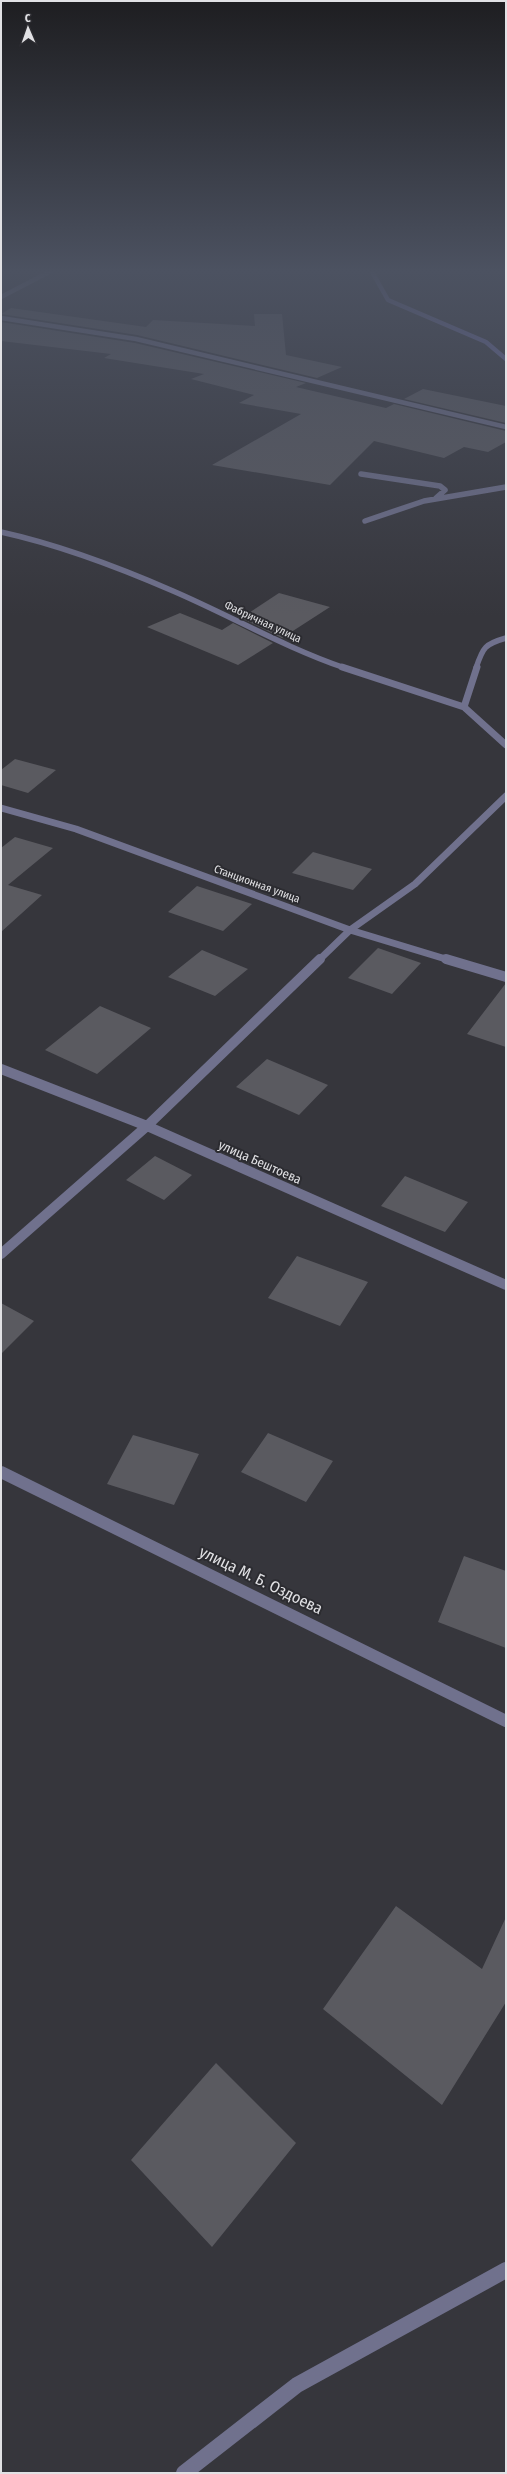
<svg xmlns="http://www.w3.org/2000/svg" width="507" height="2474" font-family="'Fira Sans Condensed',sans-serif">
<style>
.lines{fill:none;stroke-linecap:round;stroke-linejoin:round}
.stream{stroke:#7474b3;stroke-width:4.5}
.building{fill:#5a5a60}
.minor-far5{stroke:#70718d;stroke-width:4.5}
.minor-far4{stroke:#70718d;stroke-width:5.5}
.minor-far3{stroke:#70718d;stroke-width:7}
.minor-far2{stroke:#70718d;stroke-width:10}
.minor-far1{stroke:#70718d;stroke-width:12}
.minor{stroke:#70718d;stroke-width:16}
.labels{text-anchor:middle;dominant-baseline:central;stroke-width:4;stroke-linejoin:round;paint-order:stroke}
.far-street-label{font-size:11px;fill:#e1e1e4;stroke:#2c2c31}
.street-label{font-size:13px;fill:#e1e1e4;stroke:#2c2c31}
.near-street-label{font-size:16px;fill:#e1e1e4;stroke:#2c2c31}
</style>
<rect width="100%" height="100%" fill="#36363c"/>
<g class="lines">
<!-- stream -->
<path class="stream" d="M371,270L388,300L486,342L506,359"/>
</g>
<!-- building -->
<path class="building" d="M11,308L146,327L153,320L255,326L254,314H282L286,355L342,367L317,378L137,335L1,314Z
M1,322L135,343L306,383L296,387L386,408L394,404L506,431V442L488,452L464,447L444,458L374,441L330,485L212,465L301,414L239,403L254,395L191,379L204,374L104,358L111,354L1,341Z
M423,389L506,406V423L404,399Z
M279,593L330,607L282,638L241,618Z
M180,613L222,630L233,623L273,643L238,665L147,627Z
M15,759L56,770L28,793L1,785V770Z
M15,837L53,848L8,885L42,895L1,932V848Z
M313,852L372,869L353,890L292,873Z
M197,886L252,904L223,931L168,912Z
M378,948L421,963L392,994L348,978Z
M202,950L248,969L215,996L168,977Z
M506,983V1047L467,1034Z
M100,1006L151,1028L97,1074L45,1050Z
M267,1059L328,1085L299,1115L236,1087Z
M155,1156L192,1175L164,1200L126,1180Z
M405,1176L468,1202L445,1232L381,1206Z
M297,1256L368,1282L340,1326L268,1298Z
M1,1303L34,1321L1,1354Z
M268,1433L333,1461L306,1502L241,1472Z
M133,1435L199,1454L174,1505L107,1484Z
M464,1556L506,1571V1648L438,1622Z
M396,1906L482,1969L506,1917V2002L442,2105L323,2009Z
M216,2063L296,2143L212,2247L131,2160Z"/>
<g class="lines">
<!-- minor-far5 -->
<path class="minor-far5" d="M1,297L53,270
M1,318L136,339L506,427"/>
<!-- minor-far4 -->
<path class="minor-far4" d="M361,474L440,486L445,490L436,498
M365,521L424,501L506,487
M1,532C60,545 118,567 173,591C231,616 286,648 345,668
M476,668C483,647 485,644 506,638"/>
<!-- minor-far3 -->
<path class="minor-far3" d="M342,667L464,707L506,745
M464,707L477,667
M1,808L76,829L350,930L449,960
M319,960L350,930L415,884L506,796"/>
<!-- minor-far2 -->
<path class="minor-far2" d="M446,959L506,977
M1,1069L147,1126L506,1285
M1,1254L147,1126L320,959"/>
<!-- minor-far1 -->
<path class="minor-far1" d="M1,1472L506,1721"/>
<!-- minor -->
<path class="minor" d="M184,2473L297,2385L506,2270"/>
</g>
<!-- sky -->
<linearGradient id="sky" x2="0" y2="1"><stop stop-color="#1e1e21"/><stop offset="0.44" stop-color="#4c5261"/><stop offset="1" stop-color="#4c5261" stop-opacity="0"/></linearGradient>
<rect width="507" height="616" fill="url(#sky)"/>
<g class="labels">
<!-- far-street labels -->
<g class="far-street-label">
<text transform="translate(263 622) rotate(25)">Фабричная улица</text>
<text transform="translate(257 884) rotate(20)">Станционная улица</text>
</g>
<!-- street labels -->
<g class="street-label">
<text transform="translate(260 1162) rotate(24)">улица Бештоева</text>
</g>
<!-- near-street labels -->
<g class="near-street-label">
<text transform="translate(261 1580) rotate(26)">улица М. Б. Оздоева</text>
</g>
</g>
<!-- border -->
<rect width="507" height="2474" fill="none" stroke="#e1e1e4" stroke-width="4"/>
<!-- north arrow -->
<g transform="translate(28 28) rotate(358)" stroke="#2c2c31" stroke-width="3" paint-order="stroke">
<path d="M0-3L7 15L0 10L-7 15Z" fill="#e1e1e4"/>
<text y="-6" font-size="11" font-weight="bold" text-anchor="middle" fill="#e1e1e4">С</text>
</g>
</svg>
